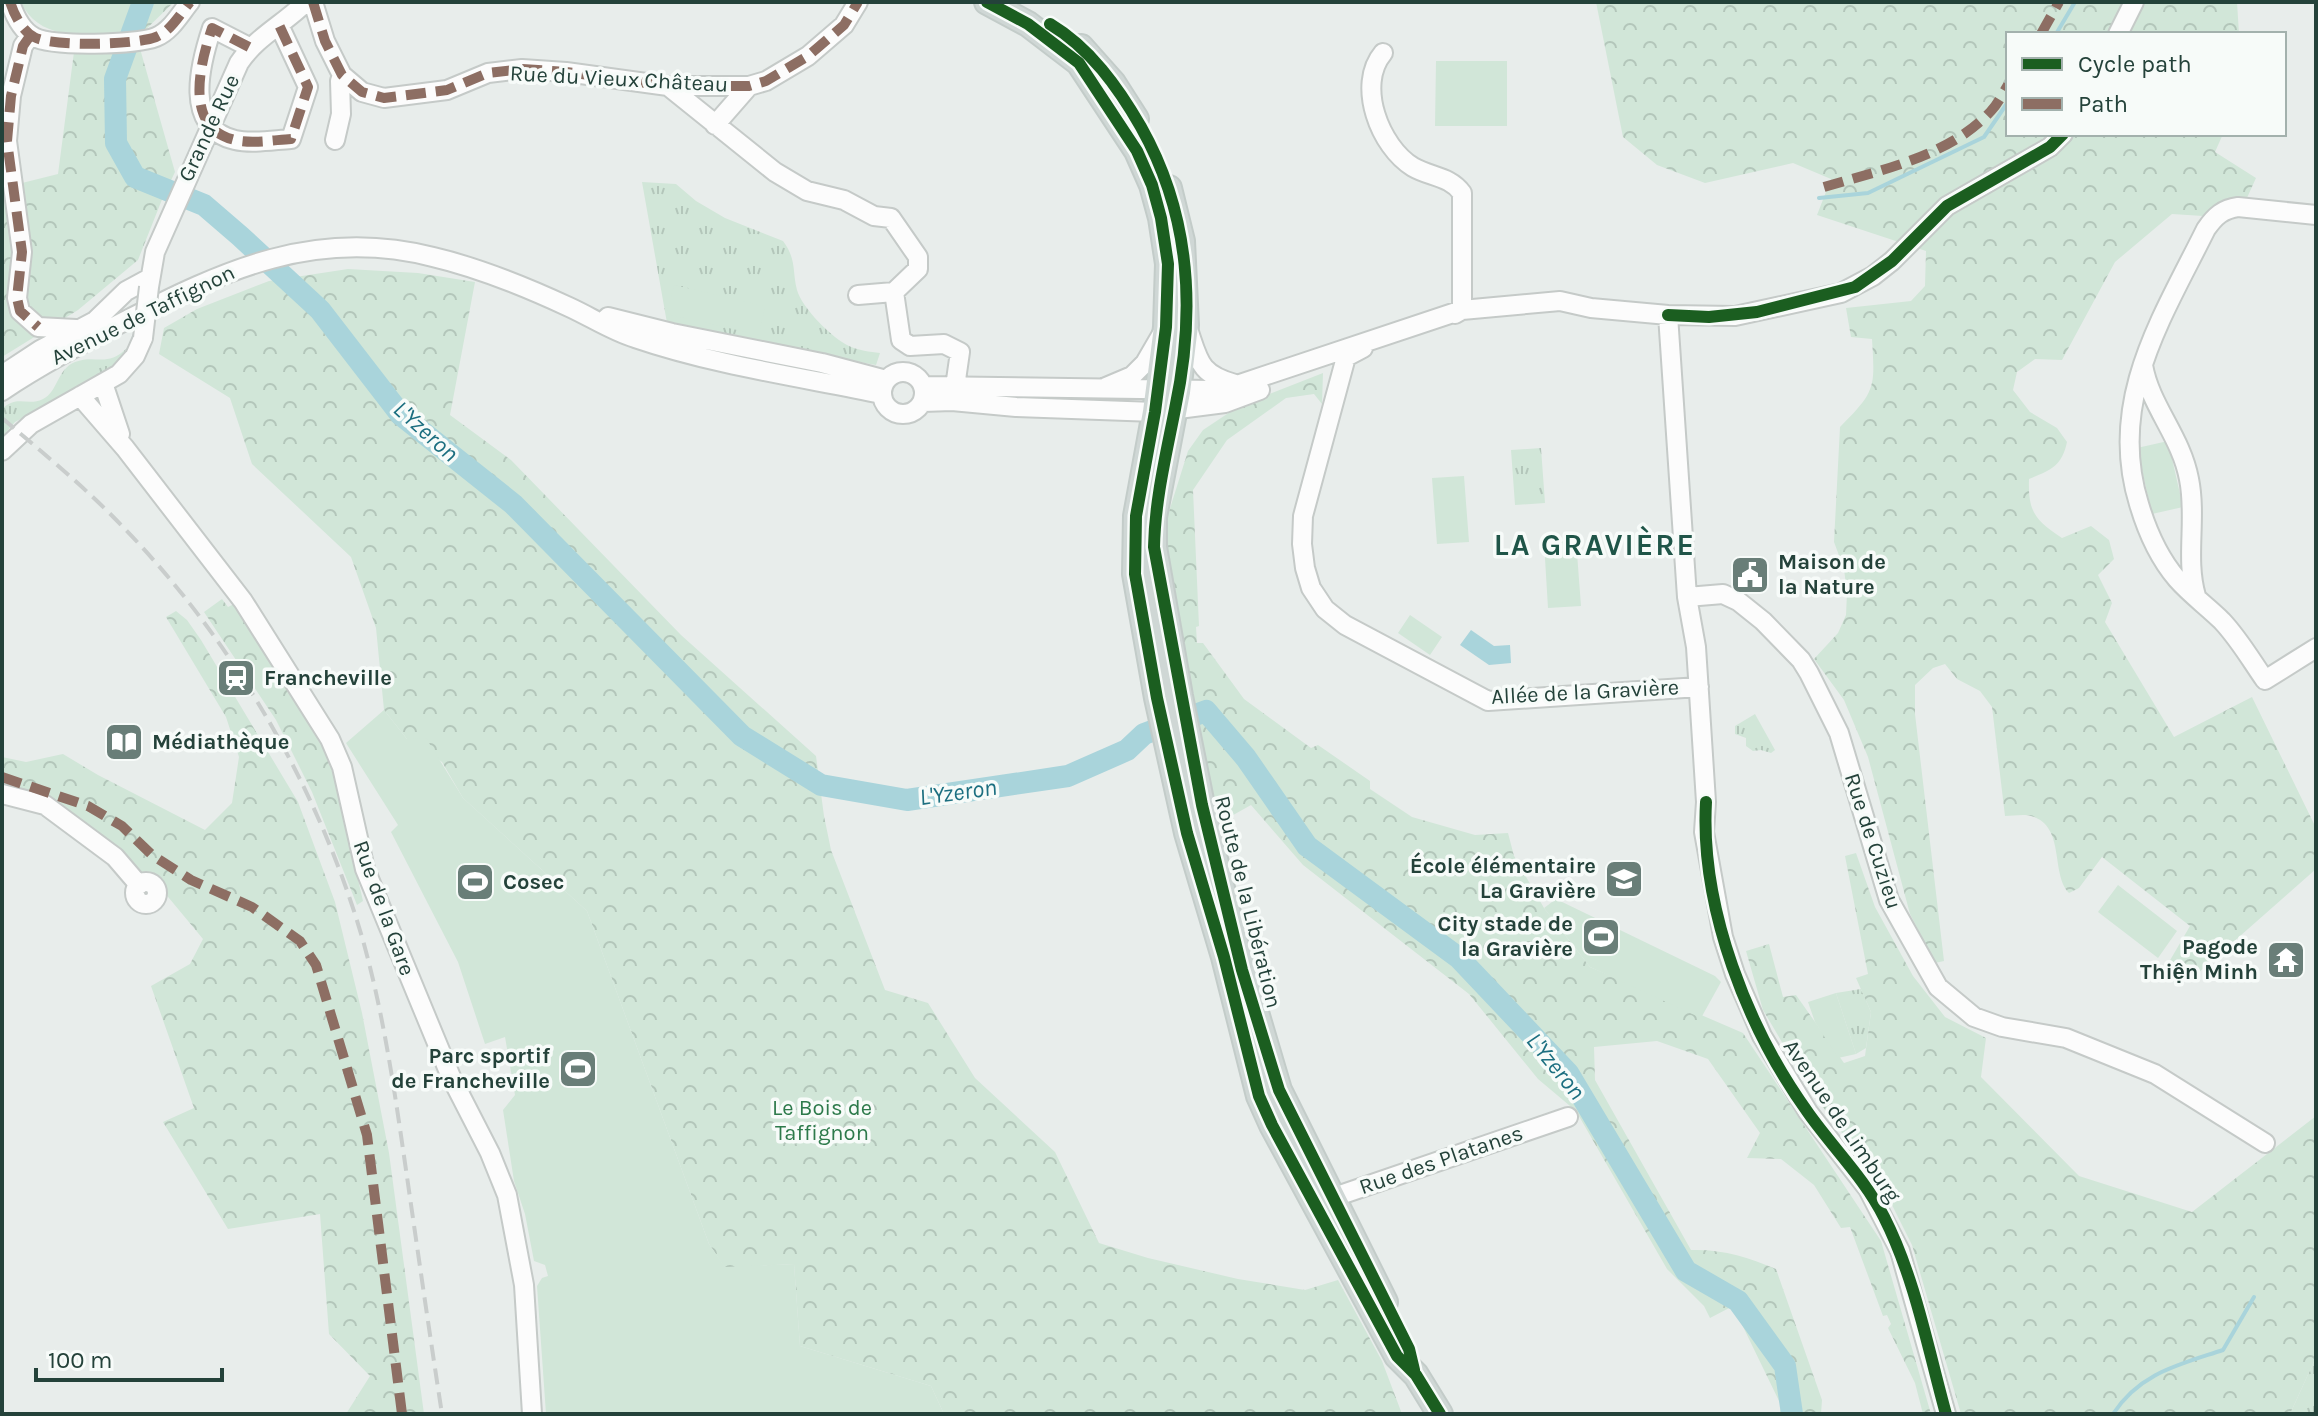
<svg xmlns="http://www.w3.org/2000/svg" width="2318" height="1416" font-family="Karla,sans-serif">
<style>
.grass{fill:url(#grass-tufts)}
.forest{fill:url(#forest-crowns)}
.garden{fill:#d1e6d8}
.water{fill:#a9d4db}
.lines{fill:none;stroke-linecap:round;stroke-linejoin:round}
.stream{stroke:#a9d4db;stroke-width:4}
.river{stroke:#a9d4db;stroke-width:22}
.minor-casing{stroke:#c5cac8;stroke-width:22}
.major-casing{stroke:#c3ccc9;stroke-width:28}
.minor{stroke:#fcfcfc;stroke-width:18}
.major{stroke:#cfd7d5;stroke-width:24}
.rail{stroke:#c9cdcc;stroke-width:4;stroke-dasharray:16 8;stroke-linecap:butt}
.minor-bridge-casing{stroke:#c5cac8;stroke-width:22;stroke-linecap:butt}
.minor-bridge{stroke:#fcfcfc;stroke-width:18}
.quiet{stroke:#8d6e63;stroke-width:10;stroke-dasharray:20 10;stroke-linecap:butt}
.cycleway-casing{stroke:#f7fbf9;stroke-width:17}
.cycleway{stroke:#1b5e20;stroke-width:12}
.labels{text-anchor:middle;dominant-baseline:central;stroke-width:7;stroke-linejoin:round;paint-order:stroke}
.street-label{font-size:22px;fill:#24423a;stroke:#f7fbf9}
.poi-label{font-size:22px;font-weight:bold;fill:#24423a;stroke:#f7fbf9;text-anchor:start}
.park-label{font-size:22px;fill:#2d7a4b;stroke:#f7fbf9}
.water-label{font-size:24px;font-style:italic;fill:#1c6f80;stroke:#f7fbf9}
.district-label{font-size:30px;font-weight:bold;letter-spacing:2px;fill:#1f5548;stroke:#f7fbf9}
</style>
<defs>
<pattern id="grass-tufts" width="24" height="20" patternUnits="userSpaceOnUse" patternTransform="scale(2)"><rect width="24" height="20" fill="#d1e6d8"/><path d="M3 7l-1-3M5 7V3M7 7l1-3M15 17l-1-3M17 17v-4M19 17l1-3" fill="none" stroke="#b3c6ba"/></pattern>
<pattern id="forest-crowns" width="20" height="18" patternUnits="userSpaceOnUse" patternTransform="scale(2)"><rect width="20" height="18" fill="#d1e6d8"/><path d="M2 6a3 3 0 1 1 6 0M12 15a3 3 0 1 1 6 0" fill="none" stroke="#b3c6ba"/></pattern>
</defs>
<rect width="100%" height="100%" fill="#e8edeb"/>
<!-- grass -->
<path class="grass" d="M642,182L676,184L696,201L725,218L783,241C797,260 792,271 797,290C802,308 832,338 849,346C858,350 870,352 880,353L876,365L763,345L667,323Z
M127,348L116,365L15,422L2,437V409C18,394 27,407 43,399C58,392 57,369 75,362C96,354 107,368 127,348Z
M1541,448L1545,503L1515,505L1511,450Z
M1755,714L1775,750L1771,753L1761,750L1753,751L1746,746V738L1735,734V726Z
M1861,989L1871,1012L1866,1048L1856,1054L1836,993Z
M2316,1357V1414H2290Z"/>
<!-- forest -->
<path class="forest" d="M135,2H174L137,38L175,172L163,197L138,260L78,310L2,357V181L22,183L58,174L74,52Z
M1596,2H2237L2239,34H2008V134H2223L2215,152L2256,178L2246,200L2219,202L2203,216L2172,214L2115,262L2062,360L2035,359L2017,372L2013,390L2030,412L2057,428L2067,442C2062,466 2051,470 2029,479C2028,512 2035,520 2062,538L2091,526L2109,540L2114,559L2098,575L2112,603L2105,622L2174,737L2252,697L2316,828V869L2189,981L2169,962L2190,926L2102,857L2079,888L2069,893C2050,873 2066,826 2031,816C2024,814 2013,816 2005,816L1992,707L1980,691L1957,679L1945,664L1933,668L1915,685V714L1944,961L1935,963L1910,914L1868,757L1844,700L1814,659L1838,633L1846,615L1847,593L1844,569L1834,542L1840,427C1876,391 1875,388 1872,339L1851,337L1846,308L1911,301L1925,286L1926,251L1817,215L1831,179L1793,163L1705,183L1657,165L1623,137Z
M348,269L418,273L475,282L450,415L511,460L681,635L816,756L824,816L831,850L885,990L928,1003L975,1078L1055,1152L1099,1243L1148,1258L1238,1279L1305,1290L1338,1280L1382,1361L1402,1414H944L931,1386L800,1346L794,1264L725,1268L709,1244L587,911L463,798L442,762L407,739L384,710L376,628L351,557L252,464L230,398L159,354L164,328L197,309L269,281Z
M1323,373L1322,404L1314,394L1286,398L1227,440L1193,490L1199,626L1196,627L1197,643H1203L1244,699L1311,748L1318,745L1370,781V789L1412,817L1475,835L1508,833L1514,856L1544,908L1590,967L1743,1033L1881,1241L1931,1414H1923L1915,1383L1888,1328L1891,1324L1887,1315L1883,1316L1850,1227L1841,1228L1814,1185L1781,1159L1747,1158L1760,1133L1708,1059L1657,1041L1594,1047L1595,1080L1691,1250C1723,1249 1747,1257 1776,1269L1822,1400L1821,1414H1780L1781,1405L1733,1306L1710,1318L1704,1306L1667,1269L1576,1111L1538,1079L1469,994L1303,865L1251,805L1219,823L1166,575L1167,518L1188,451L1203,430L1239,406Z
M222,599L228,607L236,603L323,739L335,781L363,901L357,905L312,792L276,720L204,612Z
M176,611L187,620L201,640L298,802L335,902L362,1013L389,1153L424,1414H346L370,1376L329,1334L320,1214L228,1229L163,1122L194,1108L151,986L190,964L203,939L159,886L49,801L2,791V757L26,762L63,754L98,775L205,830L232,803L239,757L226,717L166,617Z
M1856,853L1875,907L1913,976L1945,1017L1986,1038L1981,1077L2079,1176L2192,1212L2316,1116V1357L2290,1414H1961L1912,1245L1886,1193L1809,1088L1763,1010L1746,951L1769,944L1783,997L1796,995L1844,1063L1865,1056L1871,1012L1856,978L1868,974L1845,856Z"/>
<!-- garden -->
<path class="garden" d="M21,2H136L115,38C81,35 37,39 21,2Z
M1436,61H1507V126H1435Z
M674,285L765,306L759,335L667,314Z
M2168,441L2183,507L2152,514L2137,448Z
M1464,476L1469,542L1437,544L1432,478Z
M1576,540L1581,606L1548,608L1544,542Z
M1410,615L1442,637L1430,655L1398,633Z
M384,710L407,739L426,738L463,798L587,911L709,1244L725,1267L794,1264L800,1346L931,1386L944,1414H546L537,1286L542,1278L548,1276L545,1265L534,1261L525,1214L514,1181L503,1110L515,1095L505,1037L485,1044L458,962L391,832L398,825L346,743Z
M2118,885L2177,931L2158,958L2098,912Z
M1556,899L1715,976L1721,982L1701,1018L1590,967L1544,908Z
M1836,993L1856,1054L1838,1058L1815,1022L1808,1002Z"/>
<!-- water -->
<path class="water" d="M1471,630L1494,646L1510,645L1511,663L1489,665L1460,645Z"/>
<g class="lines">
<!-- stream -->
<path class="stream" d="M2056,34L2075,2
M1819,198L1868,193L1984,137L2008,102
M2113,1414C2140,1373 2178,1365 2223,1350L2254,1297"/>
<!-- river -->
<path class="river" d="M143,2L115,79L116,143L135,177L204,205L240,236L320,310L401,415L513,504L742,736L821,785L907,800L1068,776L1127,750L1144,734L1206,711L1246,758L1307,846L1459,958L1568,1073L1686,1271L1738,1301L1785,1366L1792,1414"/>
<defs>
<path id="minor" d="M10,2C14,14 22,31 34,37C52,47 136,45 156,37C171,31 180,14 190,2
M313,2L325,41L342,75L362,92L384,98L447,90L488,73L522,69L566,72L668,86H749L766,81L808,56L844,25L858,2
M2118,34L2134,2
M30,36L23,46L11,96L7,141L22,252L17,298L20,311L38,327L76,329
M249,47L212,28C200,64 183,128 235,140C252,144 274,140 291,139L308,87L279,25
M1383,53C1356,85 1380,147 1413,167C1430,177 1450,176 1462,193V310L1455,314
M668,86L775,172L807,191L844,200L874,216L891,218L918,257V269L894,292L901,340L910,346L944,344L960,352L955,387
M715,125L749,86
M335,140L341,114L340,81L342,75
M2316,215L2238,207C2223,209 2215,216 2206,229C2162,318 2107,401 2139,504C2147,531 2159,558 2177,579C2191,595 2208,607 2222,621C2239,639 2251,660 2265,680L2316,648
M149,287L155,252L239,63C256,37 284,24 306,2
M858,295L894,292
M1668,315L1687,597L1696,647L1699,693L1706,802L1704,832L1723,937L1735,974L1762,1036L1808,1112L1868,1189L1900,1251L1946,1414
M608,317L672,333L822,363L886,380
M1188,329C1199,361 1199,374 1235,384
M1363,348L1346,357L1303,516L1302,544L1305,568L1311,588L1325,609L1345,625L1488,701L1699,687
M2143,365C2150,406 2181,436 2189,479C2197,519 2185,558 2196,596
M882 393a21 21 0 1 1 42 0a21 21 0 1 1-42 0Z
M2,375L40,350L95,321L126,291L150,278
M103,383L120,434
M924,386L1211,390L1237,385L1462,310L1560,301L1591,308L1668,315L1735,316L1841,293L1873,276L1892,261L1947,206L2050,147L2063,134
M1106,387L1132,376L1145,363L1163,332
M2,391C41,365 81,344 123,322C224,270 316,227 433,257C480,268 526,287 569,307C591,317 612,331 635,338C714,365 800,377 882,394
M80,396L125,448L243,601L330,739L342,767L365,869L451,1077L490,1153L507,1195L524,1285L532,1414
M923,402L952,401L1016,407L1155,412L1225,403L1260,390
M2,451L31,424L119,374L135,356L143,338
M1687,597L1723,594L1738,601L1763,621L1801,660L1809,673L1839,733L1889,900L1938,987L1974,1017L2002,1027L2066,1038L2155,1074L2265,1143
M2,794L45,805L115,857L139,885
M135 893a11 11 0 1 1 22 0a11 11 0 1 1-22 0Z
M1323,1205L1343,1194L1568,1117"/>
<path id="major" d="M987,2L1028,24L1079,63L1137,151L1152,185L1161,218L1168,264L1166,327L1155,412L1136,516L1135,574L1157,698L1187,833L1224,957L1259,1096L1272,1125L1397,1356L1416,1375L1440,1414
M1081,47L1113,83L1136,119
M1169,188L1182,241L1186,325L1178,392L1154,517V547L1180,696L1202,805L1234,938L1279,1090L1385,1302"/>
</defs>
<!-- minor casing -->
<use href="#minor" class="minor-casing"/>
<!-- major casing -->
<use href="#major" class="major-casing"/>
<!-- minor -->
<use href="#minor" class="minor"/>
<!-- major -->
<use href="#major" class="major"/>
<!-- rail -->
<path class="rail" d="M2,418C43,453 86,488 123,527C232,639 318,787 362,937C383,1011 394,1087 405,1163C417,1246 429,1330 442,1414"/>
<defs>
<path id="minor-bridge" d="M143,338L149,287"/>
</defs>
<!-- minor-bridge casing -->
<use href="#minor-bridge" class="minor-bridge-casing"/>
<!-- minor-bridge -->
<use href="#minor-bridge" class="minor-bridge"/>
<!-- quiet -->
<path class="quiet" d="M10,2C14,14 22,31 34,37C52,47 136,45 156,37C171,31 180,14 190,2
M313,2L325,41L342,75L362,92L384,98L447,90L488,73L522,69L566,72L668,86H749L766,81L808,56L844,25L858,2
M2041,34L2059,2
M30,36L23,46L11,96L7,141L22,252L17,298L20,311L38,327
M249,47L212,28C200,64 183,128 235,140C252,144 274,140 291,139L308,87L279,25
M1824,187C1881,170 1950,156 1991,111C1998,104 2003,93 2008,85
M2,777L88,806L122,826L152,855L191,880L252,907L300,941L316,965L367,1135L402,1414"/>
<defs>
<path id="cycleway" d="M987,2L1028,24L1079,63L1137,151L1152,185L1161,218L1168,264L1166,327L1155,412L1136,516L1135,574L1157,698L1187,833L1224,957L1259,1096L1272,1125L1397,1356L1416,1375L1440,1414
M1050,24C1090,48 1118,87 1141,127C1191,216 1196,311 1175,409C1166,455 1155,500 1154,547L1202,805L1242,970L1279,1090L1409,1349L1414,1370
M1668,315L1709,317L1757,312L1855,287L1892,261L1947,206L2050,147L2063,134
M1706,802C1700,908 1748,1030 1809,1114C1834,1149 1865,1179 1884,1217C1915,1278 1928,1349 1946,1414"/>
</defs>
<!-- cycleway casing -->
<use href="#cycleway" class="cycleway-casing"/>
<!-- cycleway -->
<use href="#cycleway" class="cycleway"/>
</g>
<!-- icons -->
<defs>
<symbol id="civic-square" viewBox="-11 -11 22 22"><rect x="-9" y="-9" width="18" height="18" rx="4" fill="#697e78" stroke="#f7fbf9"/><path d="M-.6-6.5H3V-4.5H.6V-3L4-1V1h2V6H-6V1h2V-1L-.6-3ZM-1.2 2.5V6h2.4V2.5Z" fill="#fff"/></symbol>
<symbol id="station-square" viewBox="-11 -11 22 22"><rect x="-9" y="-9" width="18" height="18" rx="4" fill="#697e78" stroke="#f7fbf9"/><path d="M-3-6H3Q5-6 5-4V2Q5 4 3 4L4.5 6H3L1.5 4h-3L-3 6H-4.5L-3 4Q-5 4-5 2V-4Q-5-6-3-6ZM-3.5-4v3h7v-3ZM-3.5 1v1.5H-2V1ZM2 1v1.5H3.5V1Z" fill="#fff"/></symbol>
<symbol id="library-square" viewBox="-11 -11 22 22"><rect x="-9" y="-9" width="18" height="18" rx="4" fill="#697e78" stroke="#f7fbf9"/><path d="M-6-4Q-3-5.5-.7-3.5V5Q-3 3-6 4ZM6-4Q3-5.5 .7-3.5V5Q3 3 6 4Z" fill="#fff"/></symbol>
<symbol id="school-square" viewBox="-11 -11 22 22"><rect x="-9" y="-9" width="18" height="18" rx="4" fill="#697e78" stroke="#f7fbf9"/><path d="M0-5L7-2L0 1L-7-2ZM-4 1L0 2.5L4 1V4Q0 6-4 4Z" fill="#fff"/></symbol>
<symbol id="stadium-square" viewBox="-11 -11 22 22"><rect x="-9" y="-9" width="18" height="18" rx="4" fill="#697e78" stroke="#f7fbf9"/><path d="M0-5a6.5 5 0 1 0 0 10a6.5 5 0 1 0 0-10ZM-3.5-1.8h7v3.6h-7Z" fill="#fff"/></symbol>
<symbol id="temple-square" viewBox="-11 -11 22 22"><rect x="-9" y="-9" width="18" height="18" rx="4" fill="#697e78" stroke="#f7fbf9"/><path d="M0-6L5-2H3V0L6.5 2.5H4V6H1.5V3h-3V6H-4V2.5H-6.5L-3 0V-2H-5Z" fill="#fff"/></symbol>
</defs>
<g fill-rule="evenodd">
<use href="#civic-square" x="1728" y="553" width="44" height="44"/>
<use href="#station-square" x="214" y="656" width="44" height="44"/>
<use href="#library-square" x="102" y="720" width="44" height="44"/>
<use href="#school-square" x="1602" y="857" width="44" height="44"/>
<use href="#stadium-square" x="453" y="860" width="44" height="44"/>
<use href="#stadium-square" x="1579" y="915" width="44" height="44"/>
<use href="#temple-square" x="2264" y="938" width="44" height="44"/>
<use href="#stadium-square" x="556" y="1047" width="44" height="44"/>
</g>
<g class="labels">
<!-- street labels -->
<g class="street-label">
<text transform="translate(619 79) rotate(3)">Rue du Vieux Château</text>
<text transform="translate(209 128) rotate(-65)">Grande Rue</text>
<text transform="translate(143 315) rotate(-26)">Avenue de Taffignon</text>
<text transform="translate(1585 692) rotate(-3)">Allée de la Gravière</text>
<text transform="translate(1873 841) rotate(72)">Rue de Cuzieu</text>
<text transform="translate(1248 902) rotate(76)">Route de la Libération</text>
<text transform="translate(384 908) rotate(70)">Rue de la Gare</text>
<text transform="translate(1842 1121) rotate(56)">Avenue de Limburg</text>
<text transform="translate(1441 1160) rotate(-19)">Rue des Platanes</text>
</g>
<!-- poi labels -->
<g class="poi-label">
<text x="1778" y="562">Maison de<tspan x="1778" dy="25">la Nature</tspan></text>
<text x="264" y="678">Francheville</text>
<text x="152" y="742">Médiathèque</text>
<text x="1596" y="866" text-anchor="end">École élémentaire<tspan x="1596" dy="25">La Gravière</tspan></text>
<text x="503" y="882">Cosec</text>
<text x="1573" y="924" text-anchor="end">City stade de<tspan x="1573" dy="25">la Gravière</tspan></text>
<text x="2258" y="947" text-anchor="end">Pagode<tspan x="2258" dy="25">Thiện Minh</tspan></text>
<text x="550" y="1056" text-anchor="end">Parc sportif<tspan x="550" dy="25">de Francheville</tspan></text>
</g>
<!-- park labels -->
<g class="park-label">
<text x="822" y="1108">Le Bois de<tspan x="822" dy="25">Taffignon</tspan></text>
</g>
<!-- water labels -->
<g class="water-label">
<text transform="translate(426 431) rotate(42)">L'Yzeron</text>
<text transform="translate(958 792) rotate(-8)">L'Yzeron</text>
<text transform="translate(1556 1066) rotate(51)">L'Yzeron</text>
</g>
<!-- district labels -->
<g class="district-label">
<text x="1595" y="545">LA GRAVIÈRE</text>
</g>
</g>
<!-- border -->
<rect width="2318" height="1416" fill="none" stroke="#24423a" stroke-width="8"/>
<!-- legend -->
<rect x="2006" y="32" width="280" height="104" fill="#f7fbf9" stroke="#a3b1ad" stroke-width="2"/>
<rect x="2022" y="58" width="40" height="12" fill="#1b5e20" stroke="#a3b1ad" stroke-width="2"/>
<text x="2078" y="72" font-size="24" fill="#24423a">Cycle path</text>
<rect x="2022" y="98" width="40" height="12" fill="#8d6e63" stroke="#a3b1ad" stroke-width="2"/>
<text x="2078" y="112" font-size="24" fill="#24423a">Path</text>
<!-- scale -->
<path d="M36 1368v12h186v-12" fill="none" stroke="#24423a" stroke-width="4"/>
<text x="48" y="1368" font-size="24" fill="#24423a" stroke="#f7fbf9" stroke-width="6" paint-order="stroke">100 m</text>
</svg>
